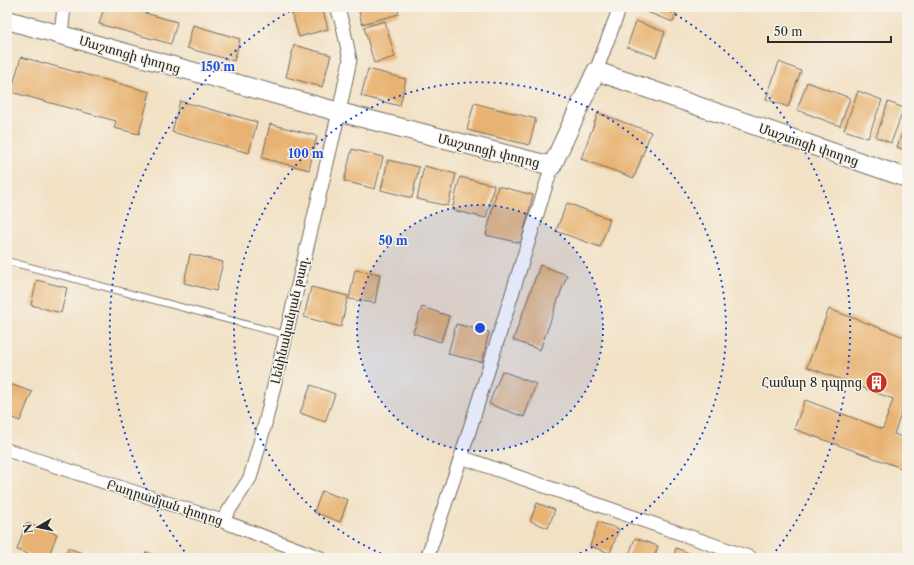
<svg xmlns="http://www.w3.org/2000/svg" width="914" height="565" font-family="'Libre Caslon Text','Noto Serif Armenian',serif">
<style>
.building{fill:#e8b372}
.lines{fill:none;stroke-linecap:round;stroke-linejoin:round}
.lane-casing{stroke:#716b61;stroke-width:8}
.street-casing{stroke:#716b61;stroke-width:15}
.secondary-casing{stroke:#716b61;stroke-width:20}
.lane{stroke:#fff;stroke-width:6}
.street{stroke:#fff;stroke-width:13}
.secondary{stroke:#fff;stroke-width:18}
.ring{fill:none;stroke:#1d4ed8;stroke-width:2;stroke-dasharray:2 4}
.labels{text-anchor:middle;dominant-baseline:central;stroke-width:3;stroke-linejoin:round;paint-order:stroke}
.street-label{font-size:13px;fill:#2b2b2b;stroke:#f7f3e8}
.poi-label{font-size:13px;fill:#2b2b2b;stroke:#f7f3e8;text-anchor:end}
.centre{fill:#1d4ed8;stroke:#f7f3e8;stroke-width:2}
.ring-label{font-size:12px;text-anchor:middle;font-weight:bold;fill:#1d4ed8;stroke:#f7f3e8;stroke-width:3;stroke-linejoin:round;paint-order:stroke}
</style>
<rect width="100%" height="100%" fill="#f7f3e8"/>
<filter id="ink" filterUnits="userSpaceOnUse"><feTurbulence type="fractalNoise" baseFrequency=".025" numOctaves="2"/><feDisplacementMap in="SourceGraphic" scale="8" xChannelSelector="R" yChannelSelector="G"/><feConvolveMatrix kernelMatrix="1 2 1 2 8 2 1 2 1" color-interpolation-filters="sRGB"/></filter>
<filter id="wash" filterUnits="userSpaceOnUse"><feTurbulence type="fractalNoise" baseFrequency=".012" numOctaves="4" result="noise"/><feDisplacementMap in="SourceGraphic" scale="16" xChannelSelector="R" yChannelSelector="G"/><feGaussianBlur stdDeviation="0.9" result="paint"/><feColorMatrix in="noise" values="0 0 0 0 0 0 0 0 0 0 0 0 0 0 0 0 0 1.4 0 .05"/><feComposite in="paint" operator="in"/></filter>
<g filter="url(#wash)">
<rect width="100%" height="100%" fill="#f2e1c5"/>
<g id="blocks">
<!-- building -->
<path class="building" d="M104,7H124L177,22L171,44L99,24Z
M290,7H322L328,29L299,37Z
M358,7H397L399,14L362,24Z
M645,7H678L673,22L644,11Z
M385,21L395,57L374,63L364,27Z
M636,21L665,32L656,57L627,47Z
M193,25L240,39L234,61L187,48Z
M294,45L331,55L322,87L286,77Z
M21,57L150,92L139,134L114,128L116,121L11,92Z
M779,62L801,71L788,107L766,99Z
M368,69L406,79L400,106L361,96Z
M807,82L850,98L840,126L797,110Z
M858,91L882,100L868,138L844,130Z
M180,101L257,122L249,153L172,132Z
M888,102L904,108L891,143L876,137Z
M474,103L536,119L529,145L467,130Z
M598,113L651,132L634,178L581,159Z
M907,120V151L897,147Z
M270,124L317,136L309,170L262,158Z
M352,149L383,157L375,189L344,181Z
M388,160L419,167L412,198L381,190Z
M424,166L456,174L448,206L417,199Z
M460,177L494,185L486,218L452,210Z
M498,186L533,195L521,243L486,235Z
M567,203L610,219L600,247L556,231Z
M190,254L223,262L216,291L184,283Z
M540,265L567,275L540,350L513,340Z
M355,270L380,274L375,303L349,299Z
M37,280L67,288L61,313L31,305Z
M311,287L348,296L341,327L304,317Z
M422,307L449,316L441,342L413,333Z
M829,309L907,338V397L894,434L907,439V470L794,429L805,400L883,429L893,399L807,367Z
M456,324L489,332L482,362L448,354Z
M502,371L536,384L524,417L489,404Z
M7,383L32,392L20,421L7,416Z
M311,385L335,394L325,422L300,413Z
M322,491L348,500L340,522L314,512Z
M537,503L555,510L548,528L530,521Z
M598,522L619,529L610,553L590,546Z
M26,523L57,534L48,558H40L17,550Z
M635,538L658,546L654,558H628Z
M68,548L97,558H64Z
M676,548L702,558H673Z
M146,552L163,558H144Z"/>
</g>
</g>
<g filter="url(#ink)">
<use href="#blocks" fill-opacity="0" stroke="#716b61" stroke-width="1"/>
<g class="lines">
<defs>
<path id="lane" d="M7,261L286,335"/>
<path id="street" d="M61,35L64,7
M596,71L620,7
M7,450L222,521L321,558
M461,457L751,558
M222,521L250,478L264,428L339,112L350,60L343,26L337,7
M427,558L461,457L552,166"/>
<path id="secondary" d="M7,20L339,112L552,166L596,71L907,178"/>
</defs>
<!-- lane casing -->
<use href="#lane" class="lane-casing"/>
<!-- street casing -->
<use href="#street" class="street-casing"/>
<!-- secondary casing -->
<use href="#secondary" class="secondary-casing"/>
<!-- lane -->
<use href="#lane" class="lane"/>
<!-- street -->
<use href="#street" class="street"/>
<!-- secondary -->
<use href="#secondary" class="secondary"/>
</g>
</g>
<!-- distance rings -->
<circle cx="480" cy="328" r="123" fill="#1d4ed8" fill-opacity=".12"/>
<g class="ring">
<circle cx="480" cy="328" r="123"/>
<path d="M392 558A246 246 0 1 1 568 558"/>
<path d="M188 556A370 370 0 0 1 295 8M665 8A370 370 0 0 1 772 556"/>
</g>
<!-- icons -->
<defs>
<symbol id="building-disc" viewBox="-11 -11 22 22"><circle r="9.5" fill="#c8321e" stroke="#f7f3e8"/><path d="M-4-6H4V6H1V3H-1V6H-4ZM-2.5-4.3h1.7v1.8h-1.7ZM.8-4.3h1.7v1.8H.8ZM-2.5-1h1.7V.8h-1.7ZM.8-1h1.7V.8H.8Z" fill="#fff"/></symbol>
</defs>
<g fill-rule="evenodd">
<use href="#building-disc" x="864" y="370" width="25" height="25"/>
</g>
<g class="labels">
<!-- street labels -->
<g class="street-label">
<text transform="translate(130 54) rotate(16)">Մաշտոցի փողոց</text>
<text transform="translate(809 144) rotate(19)">Մաշտոցի փողոց</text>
<text transform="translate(489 150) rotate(14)">Մաշտոցի փողոց</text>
<text transform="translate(289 320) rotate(-77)">Լենինականյան թաղ.</text>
<text transform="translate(165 502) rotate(18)">Բաղրամյան փողոց</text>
</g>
<!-- poi labels -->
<g class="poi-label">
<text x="862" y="382">Համար 8 դպրոց</text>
</g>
</g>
<circle cx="480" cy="328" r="6" class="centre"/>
<g class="ring-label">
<text x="218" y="71">150 m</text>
<text x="306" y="158">100 m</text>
<text x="393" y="245">50 m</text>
</g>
<!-- margin -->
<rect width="914" height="565" fill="none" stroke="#f7f3e8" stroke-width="24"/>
<!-- north arrow -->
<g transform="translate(38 527) rotate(261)" stroke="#f7f3e8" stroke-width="3" paint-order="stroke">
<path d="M0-3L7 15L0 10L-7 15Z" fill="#2b2b2b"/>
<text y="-6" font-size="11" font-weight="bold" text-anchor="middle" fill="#2b2b2b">N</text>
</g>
<!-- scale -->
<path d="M768 36v6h123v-6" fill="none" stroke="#2b2b2b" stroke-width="2"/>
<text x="774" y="36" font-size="12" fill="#2b2b2b" stroke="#f7f3e8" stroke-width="3" paint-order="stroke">50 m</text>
</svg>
